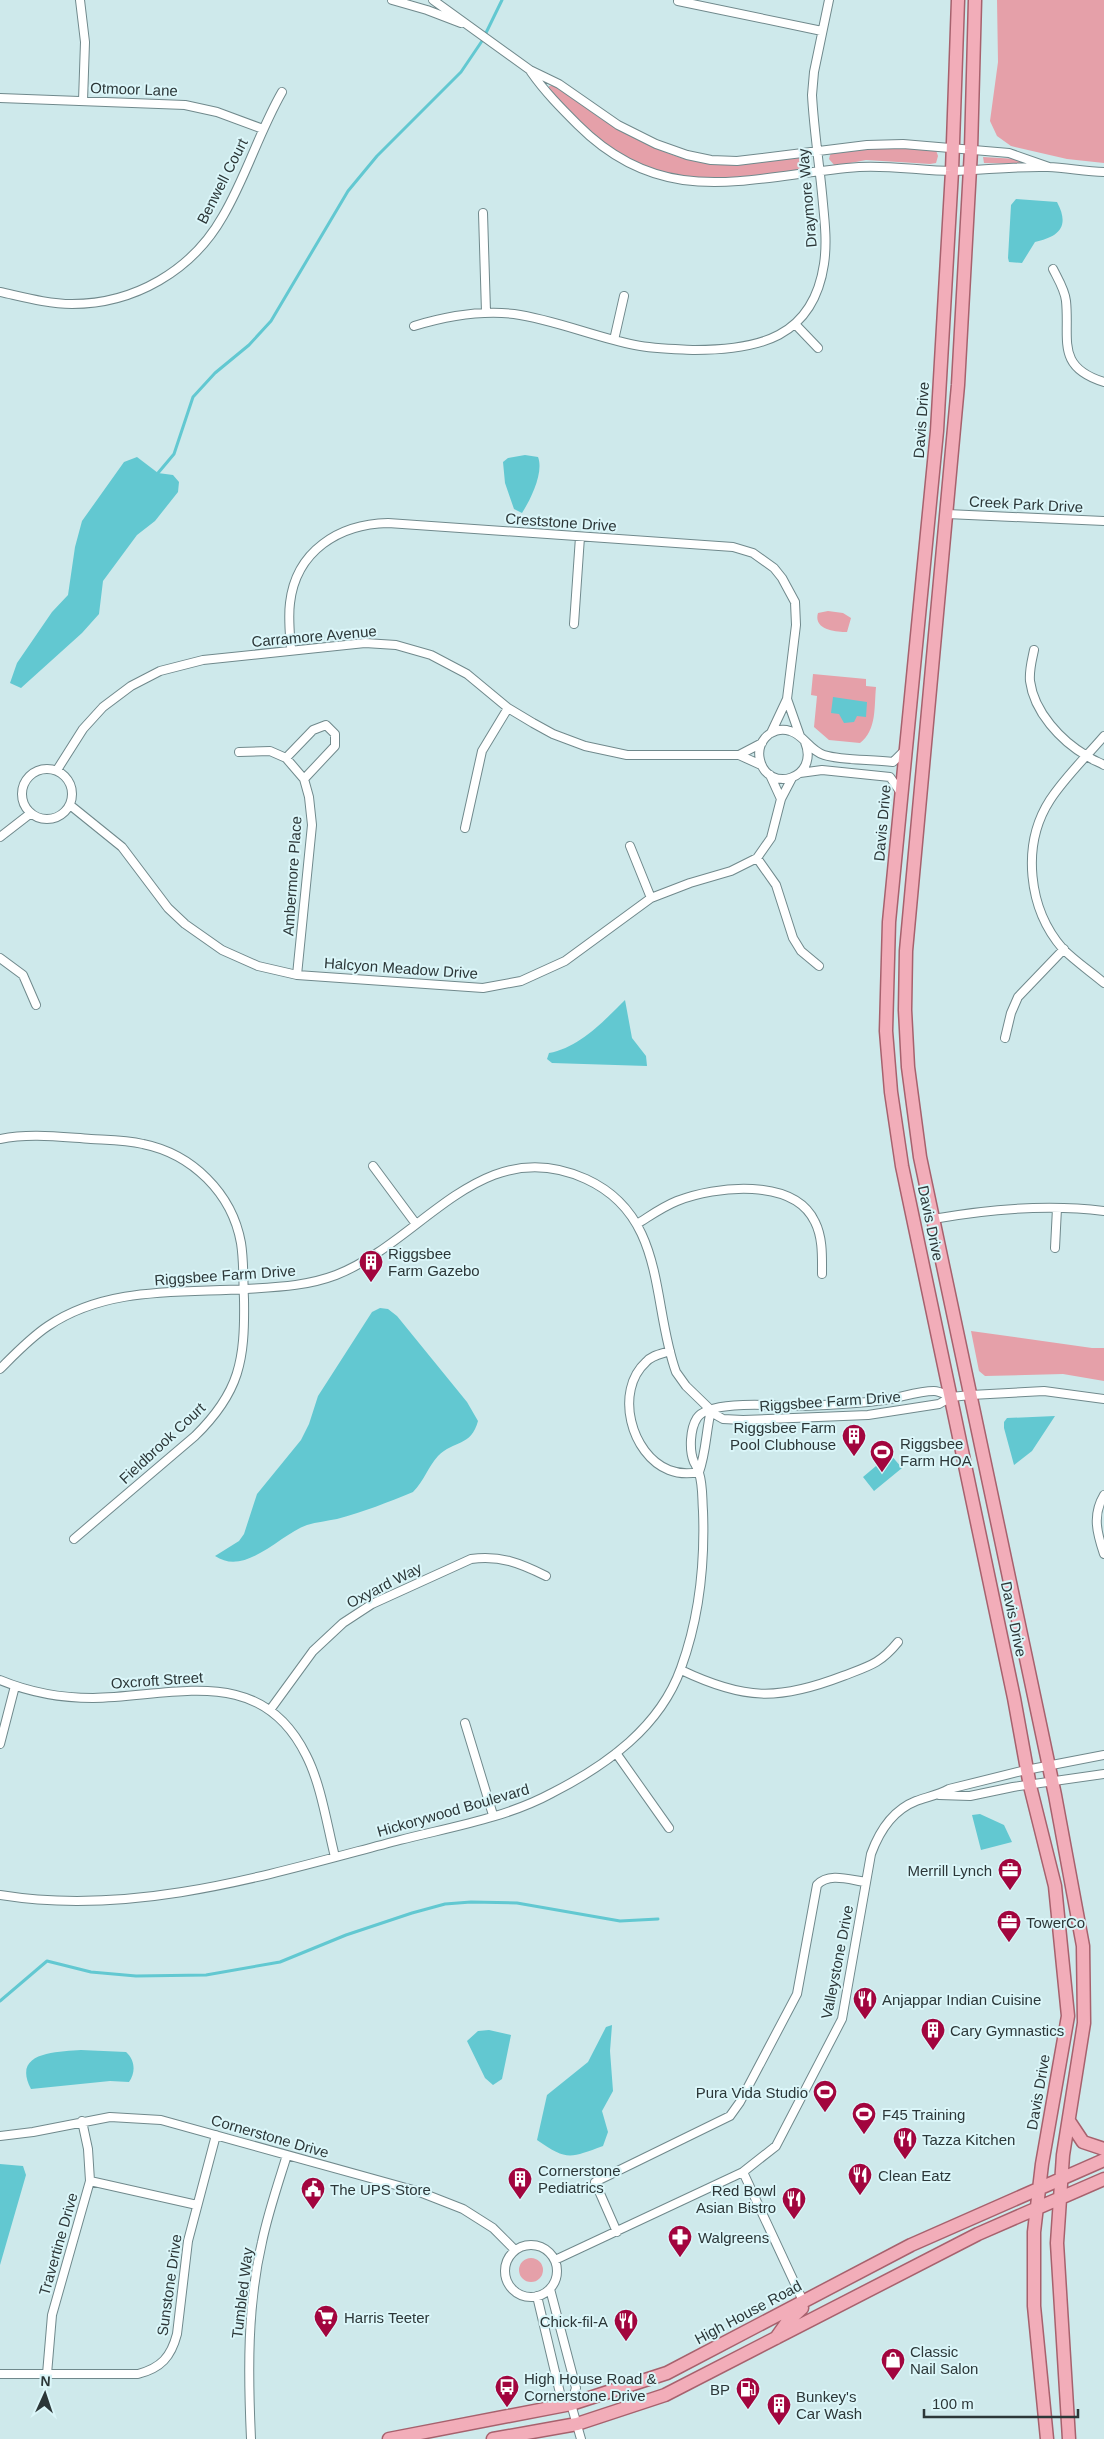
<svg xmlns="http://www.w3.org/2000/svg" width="1104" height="2439" font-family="Helvetica,sans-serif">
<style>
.green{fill:#e5a0a9}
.water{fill:#62c8d1}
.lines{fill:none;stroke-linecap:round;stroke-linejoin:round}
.stream{stroke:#62c8d1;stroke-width:3}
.minor-casing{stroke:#70898c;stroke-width:10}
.primary-casing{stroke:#a7616d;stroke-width:15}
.minor{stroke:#fff;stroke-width:8}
.primary{stroke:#f2adb9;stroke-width:12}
.labels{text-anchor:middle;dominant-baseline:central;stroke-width:4;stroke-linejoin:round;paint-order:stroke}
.street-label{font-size:15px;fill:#2c3738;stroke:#dbf6f9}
.poi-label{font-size:15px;fill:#2c3738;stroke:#dbf6f9;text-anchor:start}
</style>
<rect width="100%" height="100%" fill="#cee9eb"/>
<!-- green -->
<path class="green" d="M997,0H1104V163L1067,159L1011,146L997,136L990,121L998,62Z
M554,85C575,96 591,114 611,125C639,141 673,159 706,163C737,166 768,161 798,158H803L806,164L801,171C770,173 738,178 706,179C675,180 635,166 609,148C586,133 568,110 548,90L549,86Z
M878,146L936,150L938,156L936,163L930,164L866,160L835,166L829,159L830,155L833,152Z
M983,157L1020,159L1022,162L1018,164L984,163Z
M828,611L843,613L851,618L847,632C836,632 813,630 818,613Z
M813,674L866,679V686L876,687C874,707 877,730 860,743L829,740L814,727L817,696L811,695Z
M971,1331L1092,1348H1104V1381L1063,1374L985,1376L979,1371Z
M519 2270a12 12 0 1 1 24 0a12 12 0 1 1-24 0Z"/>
<!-- water -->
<path class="water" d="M1016,199L1057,202C1071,228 1057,237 1035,242L1022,263L1009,262L1008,258L1011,205Z
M525,455L538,457C544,472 531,499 522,513L514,509L505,483L503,462L508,458Z
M137,457L158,473L173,475L179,482L178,492L155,521L137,535L103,581L99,614L82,633L21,688L10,683L17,663L52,612L68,595L75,547L82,521L124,462Z
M833,697L867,702L866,717L857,716L854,722L844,723L839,714L831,713Z
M625,1000L632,1038L646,1056L647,1066L552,1063L547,1059L549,1053C579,1048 605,1020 625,1000Z
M380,1308L388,1309L397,1316L467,1402L478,1421C471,1447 454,1440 438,1456C428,1467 424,1481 413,1492C389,1502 363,1512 337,1519C327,1521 317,1522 307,1525C280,1534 246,1577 215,1556L239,1541L244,1534L257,1494L301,1440L309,1424L318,1396L372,1312Z
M1055,1416L1032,1451L1014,1465L1004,1428V1422L1007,1418Z
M890,1454L902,1468L874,1491L863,1477L876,1466L875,1457Z
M980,1814L1004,1825L1012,1842L981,1850L972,1815Z
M612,2025L610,2051L613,2091L602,2111L608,2132L603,2146C570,2158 567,2161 537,2140L547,2095L588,2062L606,2027Z
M489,2030L511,2035L502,2079L493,2085L485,2078L467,2041L478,2031Z
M81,2050L126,2052C135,2060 136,2072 129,2082L110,2081L31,2089C11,2051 58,2052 81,2050Z
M0,2164L23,2166L26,2175L0,2265Z"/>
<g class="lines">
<!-- stream -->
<path class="stream" d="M158,473L174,454L193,397L215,373L249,345L271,321L348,191L377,156L461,72L482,41L502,0
M0,2001L47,1961L91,1972L136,1976L206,1975L280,1962L346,1935L412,1913L445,1904L471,1902L517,1903L620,1921L658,1919"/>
<defs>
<path id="minor" d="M80,0L85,42L83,101
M392,0L427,10L461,23
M433,0L530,70L559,84L618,125L656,144L687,155L711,160L737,161L867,145L903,144L1009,153L1049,167
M678,1L822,31
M531,72C545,92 561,108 578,125C666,213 752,175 859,167C891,165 922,171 953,171C985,170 1016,166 1048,167C1066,168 1085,171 1104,172
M0,98L185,105L217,112L263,129
M483,213L486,312
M1053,269C1058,279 1065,290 1066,301C1070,339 1055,367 1104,382
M0,292C23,297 48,304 72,304C134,304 192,271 223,216C246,177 259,132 282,92
M795,324L818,348
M414,326C447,316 480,310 514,314C556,320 594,337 635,345C654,349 674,349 695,350C758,350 813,338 824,264C827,244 825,224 823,204C820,168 814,132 812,95L814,72L829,0
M614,340L624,296
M947,514L1104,521
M574,624L580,537
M291,650C290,634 288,618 290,603C296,551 339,524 388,523L733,547L753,553L774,568L782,578L795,602L796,625L787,699L771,733
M1034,650C1032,660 1029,670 1030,681C1034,712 1061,741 1087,756C1092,760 1099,762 1104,765
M787,699L800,736
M1104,736C1086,757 1065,777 1050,800C1021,845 1028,909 1063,949C1075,961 1091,972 1104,983
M805,742C820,779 768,794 760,760C758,752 760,744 765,738C771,731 781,728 790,731C803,734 810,751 824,755C844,761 872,759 893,762L905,750
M239,752L270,751L286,758L304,779L309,797L312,825L297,975
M739,755L762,743
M286,758L313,730L326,725L335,734V746L304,779
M22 794a25 25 0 1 1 50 0a25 25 0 1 1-50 0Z
M57,770L83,729L103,707L131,686L160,671L203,660L365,643L396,645L431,655L467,674L508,708L533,723L553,734L585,746L627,755H739L761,765
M800,773L822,770L890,777L901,793
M770,775L781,799
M70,805L122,847L168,908L185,924L222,950L258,966L297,975L483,988L521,981L565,961L651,898L690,883L731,871L757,858L771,838L781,799L792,778
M465,828L482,751L508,708
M0,837L31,813
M630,846L651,898
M757,858L776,885L793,938L801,951L819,966
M0,958L23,975L36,1005
M1005,1038L1011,1013L1018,997L1064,949
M0,1139C30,1133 60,1137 91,1139C108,1140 126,1140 143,1144C192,1154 232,1193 241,1243C244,1262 243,1280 244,1299C245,1360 240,1392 195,1436L74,1539
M373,1166L416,1224
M933,1219C989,1209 1048,1204 1104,1211
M637,1224C650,1216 662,1207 677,1201C715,1186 794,1177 815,1222C823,1238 822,1257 822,1274
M1055,1248L1057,1208
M670,1351C661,1354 652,1355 646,1362C614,1391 631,1455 669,1470C679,1474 689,1474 699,1472
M0,1369C15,1354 30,1338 48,1326C107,1286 180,1293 247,1289C278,1287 307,1286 336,1275C423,1241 481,1131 586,1179C667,1216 651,1303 676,1372L686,1386L716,1415L723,1419L743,1420L868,1415L939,1404L951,1397L971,1395L1044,1391L1104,1399
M699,1472C706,1453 706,1431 711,1410
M1104,1495C1092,1515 1097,1533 1104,1554
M681,1670C744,1700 778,1701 843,1676C869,1666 880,1664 898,1642
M0,1680C29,1692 61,1698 93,1698C173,1697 260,1662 306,1755C321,1784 327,1825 335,1857
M270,1710L313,1651L343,1623L372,1604L471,1559C500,1555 520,1563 546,1576
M465,1723L493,1815
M0,1744L15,1686
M616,1753L669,1828
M939,1795L970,1796L1013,1787L1104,1774
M0,1895C136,1917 270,1874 400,1840C451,1827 506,1818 552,1793C607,1765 660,1727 681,1668C700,1616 705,1565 703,1511C702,1499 703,1485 699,1473C699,1471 695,1464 694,1462C689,1450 690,1429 697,1418C709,1399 779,1406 801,1406C829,1405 856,1404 884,1400C900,1398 917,1391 934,1391C940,1391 946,1395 951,1397
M0,2136L33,2132L110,2117L161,2120L417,2191L463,2209L493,2228L515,2250
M743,2172L803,2301
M90,2181L197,2205
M617,2232L595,2182L730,2116L740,2102L797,1994L817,1885C829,1872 850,1880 866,1882
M505 2271a26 26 0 1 1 52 0a26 26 0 1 1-52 0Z
M555,2260L743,2172L776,2146L842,2019L871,1854C879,1832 893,1810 916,1801C927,1797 938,1795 949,1789L1026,1770L1104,1755
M550,2289L576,2388L571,2404L581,2439
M537,2296L560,2393L571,2404
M0,2374H138C161,2368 171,2357 177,2334L188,2241L216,2135
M47,2374L52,2315L90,2181L88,2149L82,2121
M251,2439C248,2373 247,2307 262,2242C268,2213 278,2184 287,2155"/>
<path id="primary" d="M958,0L952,171L937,431L889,922L886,1031L891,1092L902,1166L1014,1698L1030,1786L1055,1886L1068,2016L1042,2164L1034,2232V2306L1047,2439
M975,0L971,150L958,385L906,951L905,1010L908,1067L920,1157L1055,1795L1083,1946L1084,2023L1063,2155L1057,2243L1069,2439
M1069,2121L1083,2142L1104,2149
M776,2338L788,2321L802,2308
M389,2439L571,2404L667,2373L911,2245L1104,2160
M493,2439L577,2424L665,2395L978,2234L1104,2179"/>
</defs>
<!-- minor casing -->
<use href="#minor" class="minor-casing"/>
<!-- primary casing -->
<use href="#primary" class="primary-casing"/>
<!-- minor -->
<use href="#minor" class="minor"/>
<!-- primary -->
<use href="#primary" class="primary"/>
</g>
<!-- icons -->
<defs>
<symbol id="building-pin" viewBox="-11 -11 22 30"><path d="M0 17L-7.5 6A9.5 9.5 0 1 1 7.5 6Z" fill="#a2053e" stroke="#dbf6f9"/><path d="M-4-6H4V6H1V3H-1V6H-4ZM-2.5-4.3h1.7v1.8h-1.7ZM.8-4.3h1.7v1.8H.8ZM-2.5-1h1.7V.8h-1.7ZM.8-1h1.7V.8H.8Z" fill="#fff"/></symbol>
<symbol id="stadium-pin" viewBox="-11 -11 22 30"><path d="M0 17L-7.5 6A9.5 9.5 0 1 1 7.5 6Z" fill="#a2053e" stroke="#dbf6f9"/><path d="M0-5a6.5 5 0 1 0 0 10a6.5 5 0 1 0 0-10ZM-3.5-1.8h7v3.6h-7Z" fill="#fff"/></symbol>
<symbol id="office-pin" viewBox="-11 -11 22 30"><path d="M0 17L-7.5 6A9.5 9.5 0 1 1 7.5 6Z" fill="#a2053e" stroke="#dbf6f9"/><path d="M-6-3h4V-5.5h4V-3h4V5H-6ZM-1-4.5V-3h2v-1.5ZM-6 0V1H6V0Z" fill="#fff"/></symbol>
<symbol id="restaurant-pin" viewBox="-11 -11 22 30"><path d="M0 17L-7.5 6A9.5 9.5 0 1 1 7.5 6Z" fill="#a2053e" stroke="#dbf6f9"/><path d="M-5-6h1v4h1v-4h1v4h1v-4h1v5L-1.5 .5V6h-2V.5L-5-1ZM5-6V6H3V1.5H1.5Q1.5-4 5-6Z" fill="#fff"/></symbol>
<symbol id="civic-pin" viewBox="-11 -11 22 30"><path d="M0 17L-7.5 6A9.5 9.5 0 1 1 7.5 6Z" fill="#a2053e" stroke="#dbf6f9"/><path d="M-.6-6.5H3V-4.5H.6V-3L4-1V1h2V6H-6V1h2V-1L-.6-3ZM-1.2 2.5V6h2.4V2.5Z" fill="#fff"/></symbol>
<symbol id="pharmacy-pin" viewBox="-11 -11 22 30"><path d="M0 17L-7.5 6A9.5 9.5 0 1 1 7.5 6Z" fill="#a2053e" stroke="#dbf6f9"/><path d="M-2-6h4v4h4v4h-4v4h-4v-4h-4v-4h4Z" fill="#fff"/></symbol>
<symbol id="supermarket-pin" viewBox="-11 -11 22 30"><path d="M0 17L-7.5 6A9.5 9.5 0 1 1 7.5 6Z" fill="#a2053e" stroke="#dbf6f9"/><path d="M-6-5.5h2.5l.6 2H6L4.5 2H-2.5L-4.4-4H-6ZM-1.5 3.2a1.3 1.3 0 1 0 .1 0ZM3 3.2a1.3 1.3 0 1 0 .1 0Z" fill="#fff"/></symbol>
<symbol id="shop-pin" viewBox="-11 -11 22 30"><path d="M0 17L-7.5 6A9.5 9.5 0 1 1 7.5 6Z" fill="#a2053e" stroke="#dbf6f9"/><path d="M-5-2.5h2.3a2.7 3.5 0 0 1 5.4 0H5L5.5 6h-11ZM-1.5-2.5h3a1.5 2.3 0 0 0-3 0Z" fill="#fff"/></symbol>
<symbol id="bus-pin" viewBox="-11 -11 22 30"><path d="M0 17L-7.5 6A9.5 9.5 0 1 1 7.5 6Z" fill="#a2053e" stroke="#dbf6f9"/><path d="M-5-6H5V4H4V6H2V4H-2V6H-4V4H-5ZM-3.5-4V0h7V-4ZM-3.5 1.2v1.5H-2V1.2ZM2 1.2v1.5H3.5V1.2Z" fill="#fff"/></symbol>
<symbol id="fuel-pin" viewBox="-11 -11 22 30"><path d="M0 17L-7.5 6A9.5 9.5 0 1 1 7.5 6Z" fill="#a2053e" stroke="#dbf6f9"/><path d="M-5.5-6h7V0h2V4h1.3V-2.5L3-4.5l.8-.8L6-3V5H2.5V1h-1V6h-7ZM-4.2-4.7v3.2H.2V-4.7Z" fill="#fff"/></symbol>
</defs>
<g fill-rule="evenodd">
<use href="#building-pin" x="357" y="1248" width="28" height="38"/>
<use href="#building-pin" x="840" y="1422" width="28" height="38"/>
<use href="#stadium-pin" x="868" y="1438" width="28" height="38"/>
<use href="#office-pin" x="996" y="1856" width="28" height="38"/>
<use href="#office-pin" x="995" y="1908" width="28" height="38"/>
<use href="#restaurant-pin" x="851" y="1985" width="28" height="38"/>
<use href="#building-pin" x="919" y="2016" width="28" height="38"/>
<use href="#stadium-pin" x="811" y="2078" width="28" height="38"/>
<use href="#stadium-pin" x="850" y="2100" width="28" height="38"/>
<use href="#restaurant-pin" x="891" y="2125" width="28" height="38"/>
<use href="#restaurant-pin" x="846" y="2161" width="28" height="38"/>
<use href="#building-pin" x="506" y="2165" width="28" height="38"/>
<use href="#civic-pin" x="299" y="2175" width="28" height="38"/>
<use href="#restaurant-pin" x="780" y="2185" width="28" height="38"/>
<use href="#pharmacy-pin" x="666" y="2223" width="28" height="38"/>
<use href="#supermarket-pin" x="312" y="2303" width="28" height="38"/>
<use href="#restaurant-pin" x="612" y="2307" width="28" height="38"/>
<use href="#shop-pin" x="879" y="2346" width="28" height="38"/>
<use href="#bus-pin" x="493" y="2373" width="28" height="38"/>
<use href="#fuel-pin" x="734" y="2375" width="28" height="38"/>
<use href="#building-pin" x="765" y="2391" width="28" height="38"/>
</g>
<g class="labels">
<!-- street labels -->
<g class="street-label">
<text transform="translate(134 89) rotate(2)">Otmoor Lane</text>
<text transform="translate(222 181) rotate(-63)">Benwell Court</text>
<text transform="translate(807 198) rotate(-95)">Draymore Way</text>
<text transform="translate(921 420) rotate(-86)">Davis Drive</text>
<text transform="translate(1026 504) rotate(3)">Creek Park Drive</text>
<text transform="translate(561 522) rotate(4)">Creststone Drive</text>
<text transform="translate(314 636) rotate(-5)">Carramore Avenue</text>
<text transform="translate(882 823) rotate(-85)">Davis Drive</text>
<text transform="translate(292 876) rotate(-86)">Ambermore Place</text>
<text transform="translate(401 968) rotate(4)">Halcyon Meadow Drive</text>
<text transform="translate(931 1223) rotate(78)">Davis Drive</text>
<text transform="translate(225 1275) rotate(-4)">Riggsbee Farm Drive</text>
<text transform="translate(830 1401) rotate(-4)">Riggsbee Farm Drive</text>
<text transform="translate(162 1443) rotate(-43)">Fieldbrook Court</text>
<text transform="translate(384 1585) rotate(-27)">Oxyard Way</text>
<text transform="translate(1014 1619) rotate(78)">Davis Drive</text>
<text transform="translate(157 1680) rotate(-4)">Oxcroft Street</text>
<text transform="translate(453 1810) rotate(-16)">Hickorywood Boulevard</text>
<text transform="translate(837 1962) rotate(-79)">Valleystone Drive</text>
<text transform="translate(1038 2092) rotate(-80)">Davis Drive</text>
<text transform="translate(270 2136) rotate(16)">Cornerstone Drive</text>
<text transform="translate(58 2244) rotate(-74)">Travertine Drive</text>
<text transform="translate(169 2285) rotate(-82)">Sunstone Drive</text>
<text transform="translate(242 2293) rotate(-83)">Tumbled Way</text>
<text transform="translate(748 2312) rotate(-28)">High House Road</text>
</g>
<!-- poi labels -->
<g class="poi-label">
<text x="388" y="1253">Riggsbee<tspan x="388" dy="17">Farm Gazebo</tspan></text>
<text x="836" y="1427" text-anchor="end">Riggsbee Farm<tspan x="836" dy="17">Pool Clubhouse</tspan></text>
<text x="900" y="1443">Riggsbee<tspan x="900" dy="17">Farm HOA</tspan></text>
<text x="992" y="1870" text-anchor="end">Merrill Lynch</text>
<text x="1026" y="1922">TowerCo</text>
<text x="882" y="1999">Anjappar Indian Cuisine</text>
<text x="950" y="2030">Cary Gymnastics</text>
<text x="808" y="2092" text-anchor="end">Pura Vida Studio</text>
<text x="882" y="2114">F45 Training</text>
<text x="922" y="2139">Tazza Kitchen</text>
<text x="538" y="2170">Cornerstone<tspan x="538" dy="17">Pediatrics</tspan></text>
<text x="878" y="2175">Clean Eatz</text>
<text x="330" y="2189">The UPS Store</text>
<text x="776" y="2190" text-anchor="end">Red Bowl<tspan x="776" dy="17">Asian Bistro</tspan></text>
<text x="698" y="2237">Walgreens</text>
<text x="344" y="2317">Harris Teeter</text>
<text x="608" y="2321" text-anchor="end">Chick-fil-A</text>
<text x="910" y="2351">Classic<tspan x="910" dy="17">Nail Salon</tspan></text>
<text x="524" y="2378">High House Road &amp;<tspan x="524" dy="17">Cornerstone Drive</tspan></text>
<text x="730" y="2389" text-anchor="end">BP</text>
<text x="796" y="2396">Bunkey's<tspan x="796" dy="17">Car Wash</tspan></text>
</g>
</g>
<!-- north arrow -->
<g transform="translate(45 2394) rotate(3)" stroke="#dbf6f9" stroke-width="4" paint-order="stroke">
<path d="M0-4L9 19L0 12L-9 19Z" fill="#2c3738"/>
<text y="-8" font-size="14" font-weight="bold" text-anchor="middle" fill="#2c3738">N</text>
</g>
<!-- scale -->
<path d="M924 2409v8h154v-8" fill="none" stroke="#2c3738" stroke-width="2.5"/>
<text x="932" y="2409" font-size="15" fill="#2c3738" stroke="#dbf6f9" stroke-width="4" paint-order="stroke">100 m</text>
</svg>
